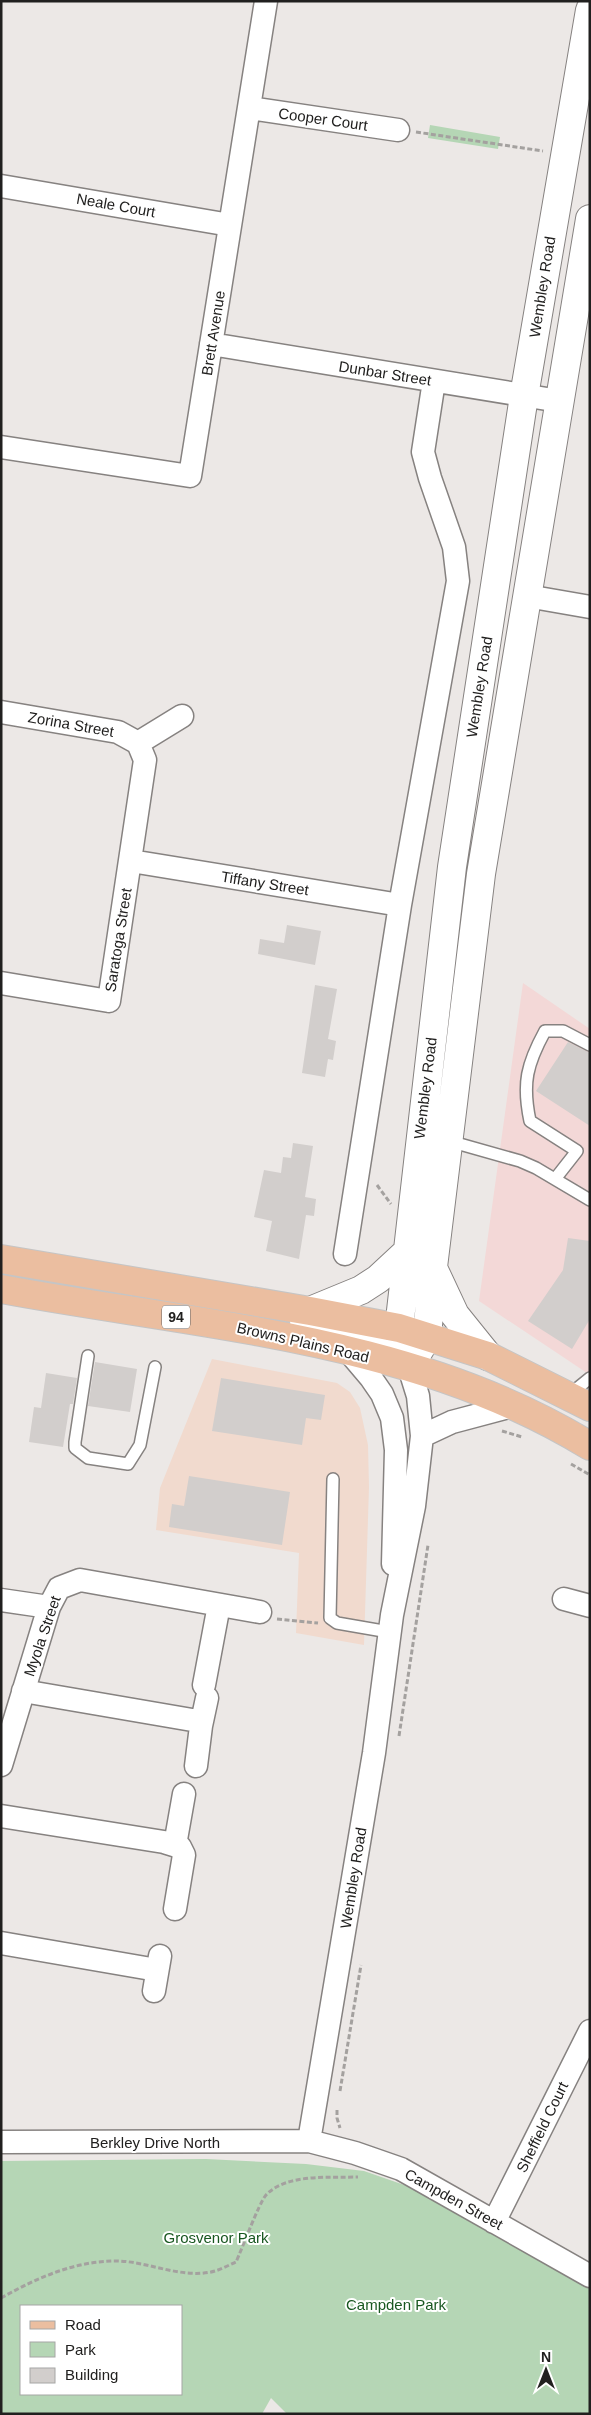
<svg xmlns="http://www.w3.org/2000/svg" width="591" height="2415" font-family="Helvetica,sans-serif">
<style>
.commercial{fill:#f3d8d7}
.education{fill:#f1dace}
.green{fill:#b5d6b5;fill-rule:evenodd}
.building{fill:#d2cecc}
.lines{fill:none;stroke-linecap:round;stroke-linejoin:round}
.lane-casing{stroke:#868280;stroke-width:14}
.street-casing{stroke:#868280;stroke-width:25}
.secondary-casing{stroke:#868280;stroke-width:30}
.primary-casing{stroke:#c5c5c5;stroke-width:30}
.path{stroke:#a4a19f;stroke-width:3;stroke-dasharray:5 2.5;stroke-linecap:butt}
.lane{stroke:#fff;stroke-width:11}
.street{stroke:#fff;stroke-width:22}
.secondary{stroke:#fff;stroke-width:28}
.primary{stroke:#ebbea0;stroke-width:28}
.labels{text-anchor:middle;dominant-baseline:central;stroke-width:4;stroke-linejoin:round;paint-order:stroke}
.shield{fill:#fff;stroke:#646362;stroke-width:1}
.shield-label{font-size:14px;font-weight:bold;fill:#21201f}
.street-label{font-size:15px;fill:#21201f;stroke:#fff}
.park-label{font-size:15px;fill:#185720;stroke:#fff}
</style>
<rect width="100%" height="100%" fill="#ece8e6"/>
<!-- commercial -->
<path class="commercial" d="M523,983L590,1029V1375L479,1301Z"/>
<!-- education -->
<path class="education" d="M212,1359L337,1383L350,1392L360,1408L368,1445L369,1487L364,1645L296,1633L299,1553L156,1530L160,1488Z"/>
<!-- green -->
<path class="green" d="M430,125L500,137L498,149L428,138Z
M206,2159L306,2164L364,2171L410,2187L590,2288V2414H287L271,2398L262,2414H1V2161ZM21,2306H181V2394H21Z"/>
<!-- building -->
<path class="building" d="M287,925L321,931L315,965L258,954L260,939L284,943Z
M315,985L337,989L328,1039L336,1041L333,1060L328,1059L325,1077L302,1073Z
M568,1042L590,1053V1126L536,1091Z
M293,1143L313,1146L305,1197L316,1199L314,1216L306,1215L299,1259L266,1251L272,1221L254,1217L264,1170L281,1173L283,1157L291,1158Z
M568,1238L590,1241V1319L572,1349L528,1321L563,1270Z
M95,1362L137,1369L130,1412L88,1406Z
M46,1373L77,1378L73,1404H70L63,1447L29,1442L34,1407L41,1408Z
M221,1378L325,1395L321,1420L306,1418L302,1445L212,1431Z
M189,1476L290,1492L282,1545L169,1527L172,1504L184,1506Z"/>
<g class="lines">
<defs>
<path id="lane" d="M449,1141L520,1161L536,1168L590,1200
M555,1179L577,1151L530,1121C522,1083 527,1064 545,1031H563L590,1045
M88,1356L75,1442V1448L88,1458L128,1464L140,1445L155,1367
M569,1395L590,1378
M333,1479L330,1618L337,1623L389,1632"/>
<path id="street" d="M249,108L398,130
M1,186L230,225
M211,344L559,401
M1,447L190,476L266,1
M527,596L590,607
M1,712L118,732L138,743L145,760L109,1001L1,983
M138,743L182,716
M131,861L400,905
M345,1254L400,905L458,581L454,547L430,478L423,452L434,381
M349,1352L371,1378L382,1394L392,1418L396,1450L393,1564
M422,1436L452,1422L516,1405
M564,1599L590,1606
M1,1600L49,1607
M204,1685L219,1605
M23,1691L198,1721L201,1726L196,1766
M201,1726L207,1698
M1,1765L49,1607L59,1588L80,1580L260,1612
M1,1816L164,1842L180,1847L184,1855L175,1909
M175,1845L184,1794
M1,1943L157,1970
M154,1991L160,1956
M309,2141L374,1753L392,1615L414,1506L422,1436L418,1396L409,1367
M1,2142L309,2141L355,2153L401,2169L590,2276
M494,2222L590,2031"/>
<path id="secondary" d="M433,1268L455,1315L488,1356
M310,1311L361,1290L378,1279L406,1253
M304,1321L343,1332L388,1356
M415,1357L427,1337L433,1267L481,874L590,219
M409,1367L399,1328L452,867L524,396L590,10"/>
<path id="primary" d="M1,1259L310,1311L399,1328L488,1356L590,1407
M1,1289C200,1326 413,1337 590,1446"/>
</defs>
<!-- lane casing -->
<use href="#lane" class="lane-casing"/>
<!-- street casing -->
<use href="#street" class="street-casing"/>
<!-- secondary casing -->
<use href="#secondary" class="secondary-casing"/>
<!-- primary casing -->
<use href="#primary" class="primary-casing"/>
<!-- path -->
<path class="path" d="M416,132L543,151
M377,1185L391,1204
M502,1431L522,1437
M571,1464L590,1475
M277,1619L318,1623
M399,1736L428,1545
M340,2091L361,1965
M337,2110V2118L340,2128
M1,2298C37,2278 74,2261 116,2261C148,2261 183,2280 215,2271C222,2269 229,2265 236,2262C242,2249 259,2203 266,2195C287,2173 330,2178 358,2177"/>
<!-- lane -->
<use href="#lane" class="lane"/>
<!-- street -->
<use href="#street" class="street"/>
<!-- secondary -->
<use href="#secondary" class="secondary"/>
<!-- primary -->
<use href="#primary" class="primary"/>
</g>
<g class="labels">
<!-- shield labels -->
<rect class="shield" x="162" y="1305.5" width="28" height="23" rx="4"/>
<g class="shield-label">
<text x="176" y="1317">94</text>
</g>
<!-- street labels -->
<g class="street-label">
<text transform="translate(323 119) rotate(8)">Cooper Court</text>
<text transform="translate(116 205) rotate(10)">Neale Court</text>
<text transform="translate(542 287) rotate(-81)">Wembley Road</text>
<text transform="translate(213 333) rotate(-81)">Brett Avenue</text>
<text transform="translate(385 373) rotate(9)">Dunbar Street</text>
<text transform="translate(479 687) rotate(-81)">Wembley Road</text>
<text transform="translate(71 724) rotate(10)">Zorina Street</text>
<text transform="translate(265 883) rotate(9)">Tiffany Street</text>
<text transform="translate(118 940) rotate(-81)">Saratoga Street</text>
<text transform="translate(425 1088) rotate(-83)">Wembley Road</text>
<text transform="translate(303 1342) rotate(13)">Browns Plains Road</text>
<text transform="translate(42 1636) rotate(-71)">Myola Street</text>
<text transform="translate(353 1878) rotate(-81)">Wembley Road</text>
<text transform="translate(542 2127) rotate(-64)">Sheffield Court</text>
<text x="155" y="2142">Berkley Drive North</text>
<text transform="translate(454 2199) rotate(29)">Campden Street</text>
</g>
<!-- park labels -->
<g class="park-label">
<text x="216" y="2237">Grosvenor Park</text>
<text x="396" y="2304">Campden Park</text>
</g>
</g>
<!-- border -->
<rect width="591" height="2415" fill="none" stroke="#21201f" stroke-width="5"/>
<!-- legend -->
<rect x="20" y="2305" width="162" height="90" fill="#ffffff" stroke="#a6a6a5"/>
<rect x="30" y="2321" width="25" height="8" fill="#ebbea0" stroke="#a6a6a5"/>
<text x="65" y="2330" font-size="15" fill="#21201f">Road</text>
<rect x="30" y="2342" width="25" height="15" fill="#b5d6b5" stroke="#a6a6a5"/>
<text x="65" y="2355" font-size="15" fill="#21201f">Park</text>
<rect x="30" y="2368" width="25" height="15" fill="#d2cecc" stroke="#a6a6a5"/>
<text x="65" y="2380" font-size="15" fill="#21201f">Building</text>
<!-- north arrow -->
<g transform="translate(546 2370)" stroke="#ffffff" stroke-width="4" paint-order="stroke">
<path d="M0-4L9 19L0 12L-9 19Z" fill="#21201f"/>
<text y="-8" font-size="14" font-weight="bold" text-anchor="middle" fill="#21201f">N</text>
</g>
</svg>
